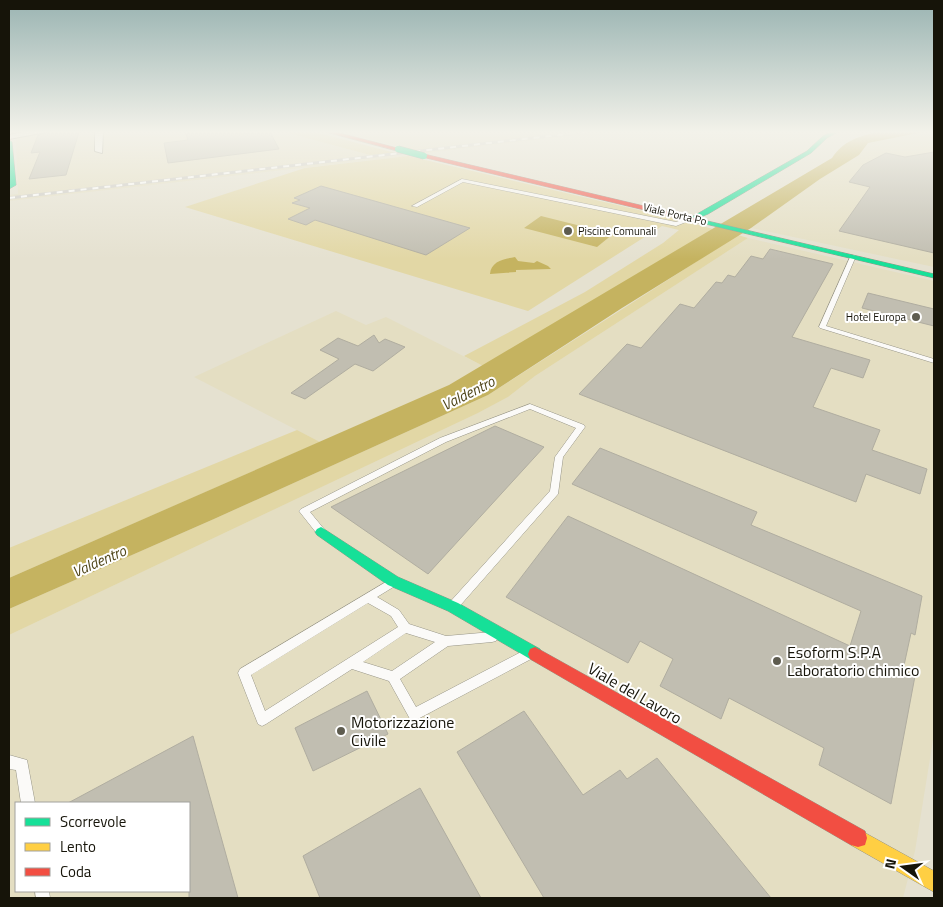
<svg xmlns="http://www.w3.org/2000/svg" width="943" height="907" font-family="'Titillium Web',sans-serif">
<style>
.built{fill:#e4dec2;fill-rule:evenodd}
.green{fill:#e2d7a5}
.water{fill:#c5b360}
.building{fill:#c1beb1;stroke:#b0ada0}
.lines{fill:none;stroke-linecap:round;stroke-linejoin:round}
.lane-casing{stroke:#979587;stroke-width:1}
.street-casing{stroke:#979587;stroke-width:2}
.fast-casing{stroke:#979587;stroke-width:1}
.slow-casing{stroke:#979587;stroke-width:1}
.jam-casing{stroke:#979587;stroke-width:1}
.lane{fill:#fbfaf8;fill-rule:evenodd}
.street{fill:#fbfaf8;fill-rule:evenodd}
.fast{fill:#16e098;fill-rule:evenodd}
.slow{fill:#ffcf43;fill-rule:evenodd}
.jam{fill:#f24e42;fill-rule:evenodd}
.rail-casing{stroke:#cac8c3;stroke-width:3}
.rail{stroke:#fff;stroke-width:2;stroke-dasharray:6;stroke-linecap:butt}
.fast-bridge-casing{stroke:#979587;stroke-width:7;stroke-linecap:butt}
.fast-bridge{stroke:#16e098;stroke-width:6}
.poi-dot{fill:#5e5c4f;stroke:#fff;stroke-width:2}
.labels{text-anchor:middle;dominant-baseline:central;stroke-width:4;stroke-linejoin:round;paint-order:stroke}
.far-street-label{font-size:11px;fill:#161409;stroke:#fff}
.far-poi-label{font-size:11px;fill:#161409;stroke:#fff;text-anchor:start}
.water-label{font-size:15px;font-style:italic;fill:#50461a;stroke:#fff}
.near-poi-label{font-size:16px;fill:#161409;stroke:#fff;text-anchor:start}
.near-street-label{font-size:16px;fill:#161409;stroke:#fff}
</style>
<rect width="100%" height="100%" fill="#e5e1d0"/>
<!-- built -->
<path class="built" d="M53,132H284L370,155L395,153L408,156L9,201V195L18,194L16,138Z
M341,132H602L426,153Z
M923,132H934V267L751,228L820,179L859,155L868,143Z
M748,238L934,281V734L915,851L903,898H9V635L478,413L508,397L535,376ZM16,803H189V891H16Z
M336,311L366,325L386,317L483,366L449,385L320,442L194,377Z"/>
<!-- green -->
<path class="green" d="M284,132H315L395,153L370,155Z
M408,156L673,218L713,229L483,366L464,356L585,292L663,243L679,230L662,226L528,311L185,207L305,168Z
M738,235L748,238L535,376L508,397L478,413L9,635V609L214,519L488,395Z
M297,430L320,442L9,578V548Z"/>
<!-- water -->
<path class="water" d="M878,132H923L868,143L859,155L820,179L751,228L622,308L488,395L214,519L9,609V578L449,385L832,158C843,141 859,136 878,132Z
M541,216L613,234L597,247L524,228Z
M515,257L518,261L534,263L537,261L548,266L551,269L516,270V272L490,274C491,261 504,259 515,257Z"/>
<!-- building -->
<path class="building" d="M48,132H79L66,175L29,179L40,152L31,153L38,135Z
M185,132H238L239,134L270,132L279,149L168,163L164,143L188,140Z
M934,152V253L839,231L870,187L849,182L863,165L886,153L905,157Z
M321,186L371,200L470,228L426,255L315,220L306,225L288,219L310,208L292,203L300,200L294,198Z
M770,249L833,264L792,337L870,360L863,378L831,368L813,407L880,430L872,450L927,469L920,494L866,474L856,502L579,394L627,344L641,348L680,304L694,308L716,282L722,283L728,275L735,277L751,256L763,259Z
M868,293L934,309V326L862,308Z
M374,335L379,343L385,339L405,347L373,371L355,364L305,399L291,393L339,359L320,350L338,338L358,346Z
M495,426L544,447L428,574L331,507Z
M600,448L757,512L751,525L922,596L915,635L911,633L903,670L915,676L891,804L819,765L824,748L729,698L721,719L660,686L673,659L640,641L628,663L506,597L568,516L850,646L861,611L572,484Z
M367,691L388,734L313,771L295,728Z
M524,711L583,795L620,770L627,779L657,758L771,898H544L457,752Z
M193,736L238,898H189V803H68Z
M420,788L481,898H320L303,856Z"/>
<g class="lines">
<defs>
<path id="lane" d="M462,179L676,222L693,216L696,218L676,226L463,182L417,207L412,206Z
M851,255L856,256L826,326L934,359V363L820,328L819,327Z
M530,404L584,425L585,427L563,457L558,494L458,608L454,610L450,608L449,605L450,602L550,491L555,457L576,428L530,409L446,442L310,512L324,529L326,532L324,535L321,536L318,535L299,511L301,509L440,438Z
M391,579L395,580L396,583L395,586L377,597L399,610L409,624L446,636L492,632L496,633L498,637L496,641L492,642L448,646L400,679L416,707L523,651L527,650L531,651L533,655L531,659L414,721L410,719L389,681L352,669L266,724L262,726L258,724L238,673L240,669ZM368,603L391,616L398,627L265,711L251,675ZM406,633L435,642L392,671L363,662Z
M9,755L27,760L35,803H21L16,770L9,769Z
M35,891H49L50,898H36Z"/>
<path id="street" d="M24,132H46L9,139V135Z
M95,132H103L102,153L95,151Z"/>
<path id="fast" d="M831,132H838L827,138L811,153L708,214L693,220L690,218L807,151L823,136Z
M9,140L12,142L16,185L9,189Z
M699,219L934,274V278L697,222V220Z
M321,527L398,577L458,603L540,649L542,654L540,659L535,661L530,659L448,611L388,585L317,535L315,532L317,529Z"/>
<path id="slow" d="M858,829L934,871V892L851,845L849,838L851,831Z"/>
<path id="jam" d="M326,132H336L401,149L398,151Z
M424,154L699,219L702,221L699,223L422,157Z
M535,647L865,831L867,838L865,845L858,847L851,845L530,659L528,654L530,649Z"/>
</defs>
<!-- lane casing -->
<use href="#lane" class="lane-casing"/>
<!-- street casing -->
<use href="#street" class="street-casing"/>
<!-- fast casing -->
<use href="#fast" class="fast-casing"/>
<!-- slow casing -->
<use href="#slow" class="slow-casing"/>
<!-- jam casing -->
<use href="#jam" class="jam-casing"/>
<!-- lane -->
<use href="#lane" class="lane"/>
<!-- street -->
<use href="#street" class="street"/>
<!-- fast -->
<use href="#fast" class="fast"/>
<!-- slow -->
<use href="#slow" class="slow"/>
<!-- jam -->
<use href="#jam" class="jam"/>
<defs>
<path id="rail" d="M9,198L585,132"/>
</defs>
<!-- rail casing -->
<use href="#rail" class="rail-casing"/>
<!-- rail -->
<use href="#rail" class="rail"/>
<defs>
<path id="fast-bridge" d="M398,149L424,156"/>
</defs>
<!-- fast-bridge casing -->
<use href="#fast-bridge" class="fast-bridge-casing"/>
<!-- fast-bridge -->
<use href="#fast-bridge" class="fast-bridge"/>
</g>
<!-- sky -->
<linearGradient id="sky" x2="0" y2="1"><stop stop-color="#9ab4b2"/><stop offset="0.51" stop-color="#f3f2ea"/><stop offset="1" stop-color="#f3f2ea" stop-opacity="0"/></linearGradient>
<rect width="943" height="259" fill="url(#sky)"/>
<!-- markers -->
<g class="poi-dot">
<circle cx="568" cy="231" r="5"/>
<circle cx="916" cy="317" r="5"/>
<circle cx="777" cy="661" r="5"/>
<circle cx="341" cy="731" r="5"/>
</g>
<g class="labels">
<!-- far-street labels -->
<g class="far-street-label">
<text transform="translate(675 214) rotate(13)">Viale Porta Po</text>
</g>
<!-- far-poi labels -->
<g class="far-poi-label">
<text x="578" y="231">Piscine Comunali</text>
<text x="906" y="317" text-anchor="end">Hotel Europa</text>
</g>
<!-- water labels -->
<g class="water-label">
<text transform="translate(468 393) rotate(-27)">Valdentro</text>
<text transform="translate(99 561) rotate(-24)">Valdentro</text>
</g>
<!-- near-poi labels -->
<g class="near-poi-label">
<text x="787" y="652">Esoform S.P.A<tspan x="787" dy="18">Laboratorio chimico</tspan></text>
<text x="351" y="722">Motorizzazione<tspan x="351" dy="18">Civile</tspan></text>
</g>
<!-- near-street labels -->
<g class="near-street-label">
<text transform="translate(635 693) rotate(30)">Viale del Lavoro</text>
</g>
</g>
<!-- border -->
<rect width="943" height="907" fill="none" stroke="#161409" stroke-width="20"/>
<!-- legend -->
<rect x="15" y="802" width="175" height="90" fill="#ffffff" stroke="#a2a19d"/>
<rect x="25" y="818" width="25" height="8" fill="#16e098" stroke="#a2a19d"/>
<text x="60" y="827" font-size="15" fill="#161409">Scorrevole</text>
<rect x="25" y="843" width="25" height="8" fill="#ffcf43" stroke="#a2a19d"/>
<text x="60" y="852" font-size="15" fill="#161409">Lento</text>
<rect x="25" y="868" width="25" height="8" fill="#f24e42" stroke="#a2a19d"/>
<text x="60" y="877" font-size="15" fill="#161409">Coda</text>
<!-- north arrow -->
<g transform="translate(903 867) rotate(284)" stroke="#ffffff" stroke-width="4" paint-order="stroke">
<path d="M0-4L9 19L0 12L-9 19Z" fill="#161409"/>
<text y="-8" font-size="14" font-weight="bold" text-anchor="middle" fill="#161409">N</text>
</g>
</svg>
